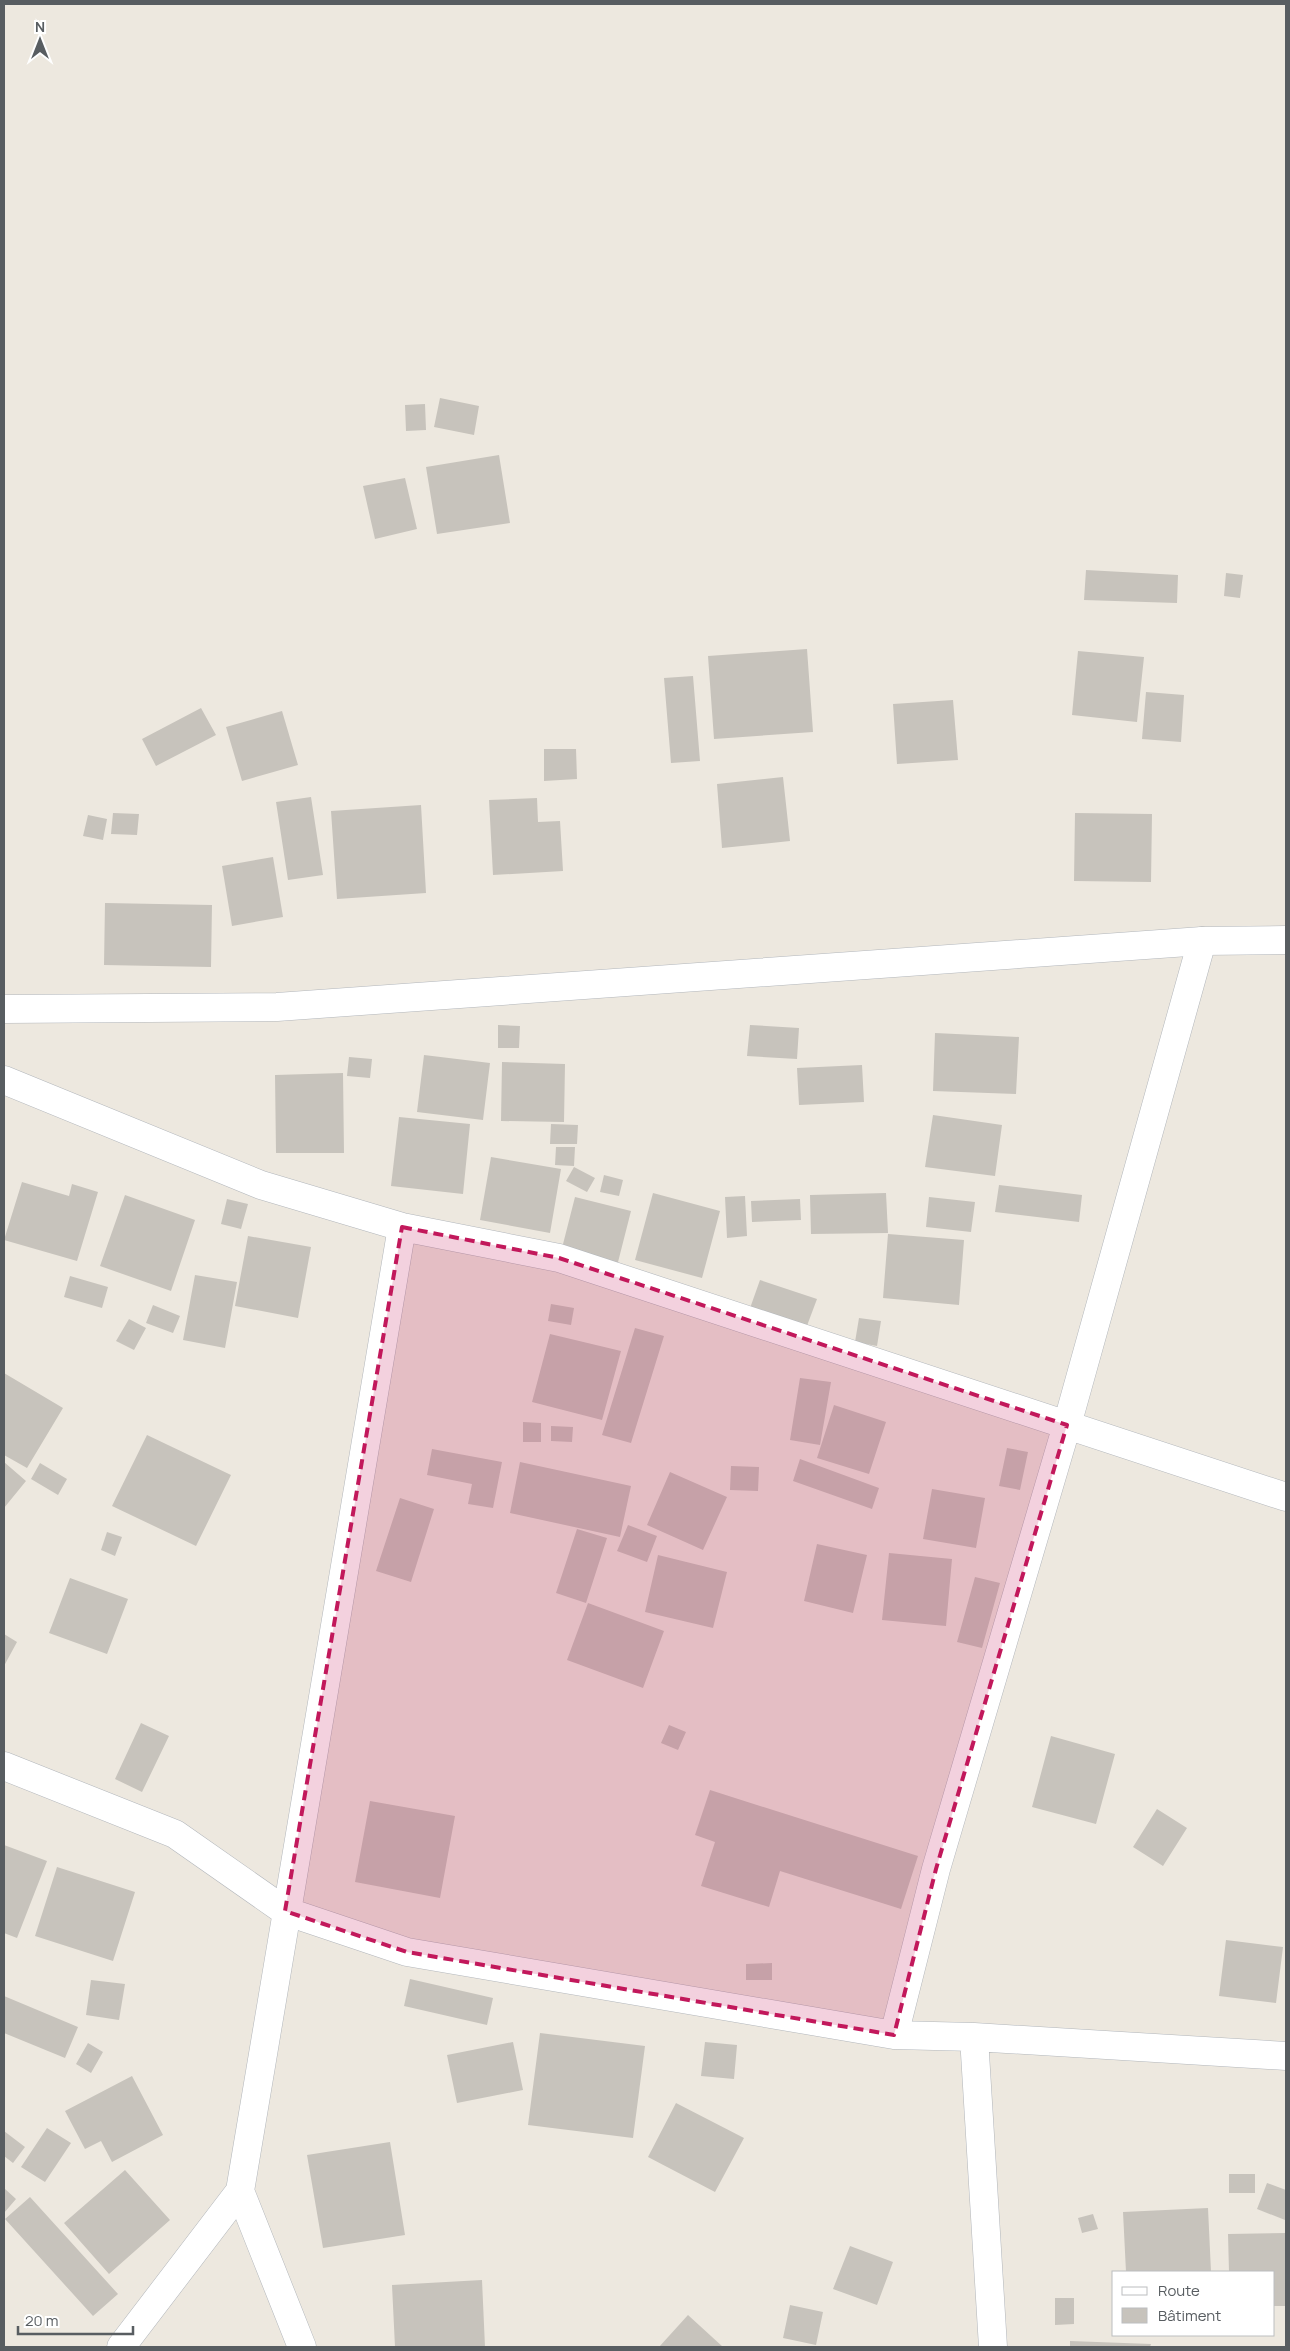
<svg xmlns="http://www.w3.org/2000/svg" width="1290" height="2351" font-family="Manrope,sans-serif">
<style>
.building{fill:#c7c3bc}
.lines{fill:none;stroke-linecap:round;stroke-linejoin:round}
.minor-casing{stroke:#b2b6bb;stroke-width:29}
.tertiary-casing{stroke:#b2b6bb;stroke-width:29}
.minor{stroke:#fff;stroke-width:28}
.tertiary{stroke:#fff;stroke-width:28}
.marked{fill:#c2185b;fill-opacity:0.2;stroke:#c2185b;stroke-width:4;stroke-dasharray:10 6;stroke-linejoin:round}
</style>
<rect width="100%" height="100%" fill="#ede8df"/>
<!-- building -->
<path class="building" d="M440,398L479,406L474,435L434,427Z
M425,404L426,430L406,431L405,405Z
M499,455L510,523L437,534L426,467Z
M405,478L417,529L375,539L363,486Z
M1086,570L1178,575L1177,603L1084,600Z
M1226,573L1243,575L1240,598L1224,596Z
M807,649L813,732L714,739L708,656Z
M1078,651L1144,657L1137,722L1072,715Z
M693,676L700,761L671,763L664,678Z
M1146,692L1184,695L1181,742L1142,739Z
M953,700L958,760L897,764L893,704Z
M201,708L216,735L156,766L142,739Z
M282,711L298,765L242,781L226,727Z
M544,749H576L577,779L544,781Z
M783,777L790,841L722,848L717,784Z
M311,797L323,875L288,880L276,802Z
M537,798L538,822L560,821L563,871L493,875L489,800Z
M421,805L426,893L337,899L331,811Z
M113,813L139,814L137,835L111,834Z
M1075,813L1152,814L1151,882L1074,881Z
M88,815L107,819L103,840L83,836Z
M273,857L283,917L232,926L222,866Z
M105,903L212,905L211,967L104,965Z
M498,1025L520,1026L519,1048H498Z
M750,1025L799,1028L797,1059L747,1056Z
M935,1033L1019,1037L1016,1094L933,1091Z
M424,1055L490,1063L483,1120L417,1112Z
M349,1057L372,1059L370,1078L347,1076Z
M502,1062L565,1064L564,1122L501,1121Z
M862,1065L864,1102L799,1105L797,1068Z
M343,1073L344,1153H276L275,1075Z
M933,1115L1002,1125L995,1176L925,1167Z
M399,1117L470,1124L463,1194L391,1186Z
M551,1124L578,1125L577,1144H550Z
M556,1147H575L574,1166L555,1165Z
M491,1157L561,1169L550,1233L480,1220Z
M574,1167L595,1178L587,1192L566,1181Z
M604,1175L623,1180L619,1196L600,1192Z
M22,1182L69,1196L72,1184L98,1192L77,1261L4,1240Z
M999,1185L1082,1195L1079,1222L995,1212Z
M653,1193L720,1211L702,1278L635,1260Z
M886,1193L888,1233L811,1234L810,1195Z
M125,1195L195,1220L171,1291L100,1266Z
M745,1196L747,1236L727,1238L725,1197Z
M575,1197L631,1211L617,1266L561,1252Z
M929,1197L975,1202L971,1232L926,1227Z
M227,1199L248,1204L241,1229L221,1224Z
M800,1199L801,1220L752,1222L751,1201Z
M888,1234L964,1240L959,1305L883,1298Z
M248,1236L311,1247L298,1318L235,1306Z
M195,1275L237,1282L225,1348L183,1340Z
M70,1276L108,1287L102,1308L64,1297Z
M760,1280L817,1299L805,1331L749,1311Z
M551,1304L574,1308L571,1325L548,1321Z
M153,1305L180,1316L173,1333L146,1323Z
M859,1318L881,1321L877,1346L855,1342Z
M129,1319L146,1328L134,1350L116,1341Z
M635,1328L664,1336L631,1443L602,1435Z
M550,1334L621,1351L602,1420L532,1402Z
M4,1373L63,1408L27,1468L4,1455Z
M800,1378L831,1382L820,1445L790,1440Z
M834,1405L886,1422L869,1474L817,1458Z
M523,1422L541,1423V1442H523Z
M551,1426L573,1427L572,1442L551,1441Z
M147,1435L231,1475L196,1546L112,1506Z
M1007,1448L1028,1452L1020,1490L999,1486Z
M432,1449L502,1462L493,1508L468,1504L472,1484L427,1475Z
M800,1459L879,1488L872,1509L793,1481Z
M4,1462L26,1481L4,1508Z
M520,1462L631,1486L620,1537L510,1513Z
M40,1463L67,1479L58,1495L31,1479Z
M731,1466L759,1467L758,1491L730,1490Z
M670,1472L727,1497L703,1550L647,1525Z
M932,1489L985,1498L976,1548L923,1539Z
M400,1498L434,1509L411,1582L376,1571Z
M628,1525L657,1536L647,1562L617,1551Z
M577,1529L607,1538L586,1603L556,1593Z
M107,1532L122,1537L115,1556L101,1550Z
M817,1544L867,1555L853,1613L804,1601Z
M889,1553L952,1559L946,1626L882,1620Z
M658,1555L727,1572L713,1628L645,1612Z
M975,1577L1000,1583L982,1648L957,1642Z
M70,1578L128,1599L107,1654L49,1633Z
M588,1603L664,1631L643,1688L567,1660Z
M4,1634L17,1642L4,1666Z
M141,1723L169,1736L142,1792L115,1779Z
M669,1725L686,1732L678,1750L661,1743Z
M1051,1736L1115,1754L1096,1824L1032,1807Z
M710,1790L918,1856L901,1909L780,1871L769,1907L701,1886L715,1842L695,1835Z
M370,1801L455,1816L440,1898L355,1882Z
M1157,1809L1187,1828L1163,1866L1133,1847Z
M4,1845L47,1861L17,1938L4,1933Z
M57,1867L135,1892L113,1961L35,1936Z
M1226,1940L1283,1947L1276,2003L1219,1996Z
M772,1963V1980H746V1964Z
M410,1979L493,1998L487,2025L404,2006Z
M91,1980L125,1984L119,2020L86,2015Z
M4,1996L78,2027L65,2058L4,2033Z
M540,2033L645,2046L633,2138L528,2125Z
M513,2042L523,2090L457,2103L447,2055Z
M705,2042L737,2045L734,2079L701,2076Z
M88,2043L103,2052L91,2073L76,2064Z
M132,2076L163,2135L112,2162L101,2141L85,2149L65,2111Z
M676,2103L744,2138L715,2192L648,2157Z
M47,2128L71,2143L45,2182L21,2167Z
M4,2131L25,2147L13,2163L4,2156Z
M390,2142L405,2235L323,2248L307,2155Z
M125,2170L170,2220L109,2274L64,2223Z
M1229,2174H1255V2193H1229Z
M1267,2183L1286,2190L1285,2220L1257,2209Z
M4,2188L16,2199L4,2213Z
M30,2197L118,2294L93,2316L5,2219Z
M1208,2208L1211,2272H1126L1123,2212Z
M1093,2214L1098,2229L1082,2233L1078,2218Z
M1286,2233V2306H1274V2272H1229L1228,2234Z
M850,2246L893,2262L877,2305L833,2289Z
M482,2280L485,2347H395L392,2285Z
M1055,2298H1074V2324L1055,2325Z
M790,2305L823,2312L816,2345L783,2338Z
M688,2315L723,2347H659Z
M1070,2341L1151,2344L1150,2347H1070Z"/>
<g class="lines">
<defs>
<path id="minor" d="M4,1080L261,1185L402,1227L559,1258L1286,1497
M4,1766L175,1834L285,1911L407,1952L894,2035L974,2037L1286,2056
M894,2035L936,1869L1067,1425L1202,941
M974,2037L993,2347
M240,2191L302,2347
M121,2347L240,2191L402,1227"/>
<path id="tertiary" d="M4,1009L277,1007L1202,941L1286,940"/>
</defs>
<!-- minor casing -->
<use href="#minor" class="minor-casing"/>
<!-- tertiary casing -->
<use href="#tertiary" class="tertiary-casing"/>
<!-- minor -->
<use href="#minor" class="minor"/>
<!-- tertiary -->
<use href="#tertiary" class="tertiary"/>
</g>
<!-- marked area -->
<path class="marked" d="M402,1227L559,1258L1067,1425L936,1869L894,2035L407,1952L285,1911Z"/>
<!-- border -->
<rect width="1290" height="2351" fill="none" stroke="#585d61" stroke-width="10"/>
<!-- legend -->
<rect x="1112" y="2271" width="162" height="65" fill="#ffffff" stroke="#bcbec0"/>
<rect x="1122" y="2287" width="25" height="8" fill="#ffffff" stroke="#bcbec0"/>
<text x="1158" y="2296" font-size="15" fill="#585d61">Route</text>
<rect x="1122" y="2308" width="25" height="15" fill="#c7c3bc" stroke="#bcbec0"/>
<text x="1158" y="2321" font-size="15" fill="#585d61">Bâtiment</text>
<!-- north arrow -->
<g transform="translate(40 40)" stroke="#ffffff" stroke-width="4" paint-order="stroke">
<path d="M0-4L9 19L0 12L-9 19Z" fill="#585d61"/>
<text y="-8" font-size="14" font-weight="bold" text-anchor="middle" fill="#585d61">N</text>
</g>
<!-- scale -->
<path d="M18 2326v8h115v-8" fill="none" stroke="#585d61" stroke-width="2.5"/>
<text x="25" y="2326" font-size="15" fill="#585d61" stroke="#ffffff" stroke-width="4" paint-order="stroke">20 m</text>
</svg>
